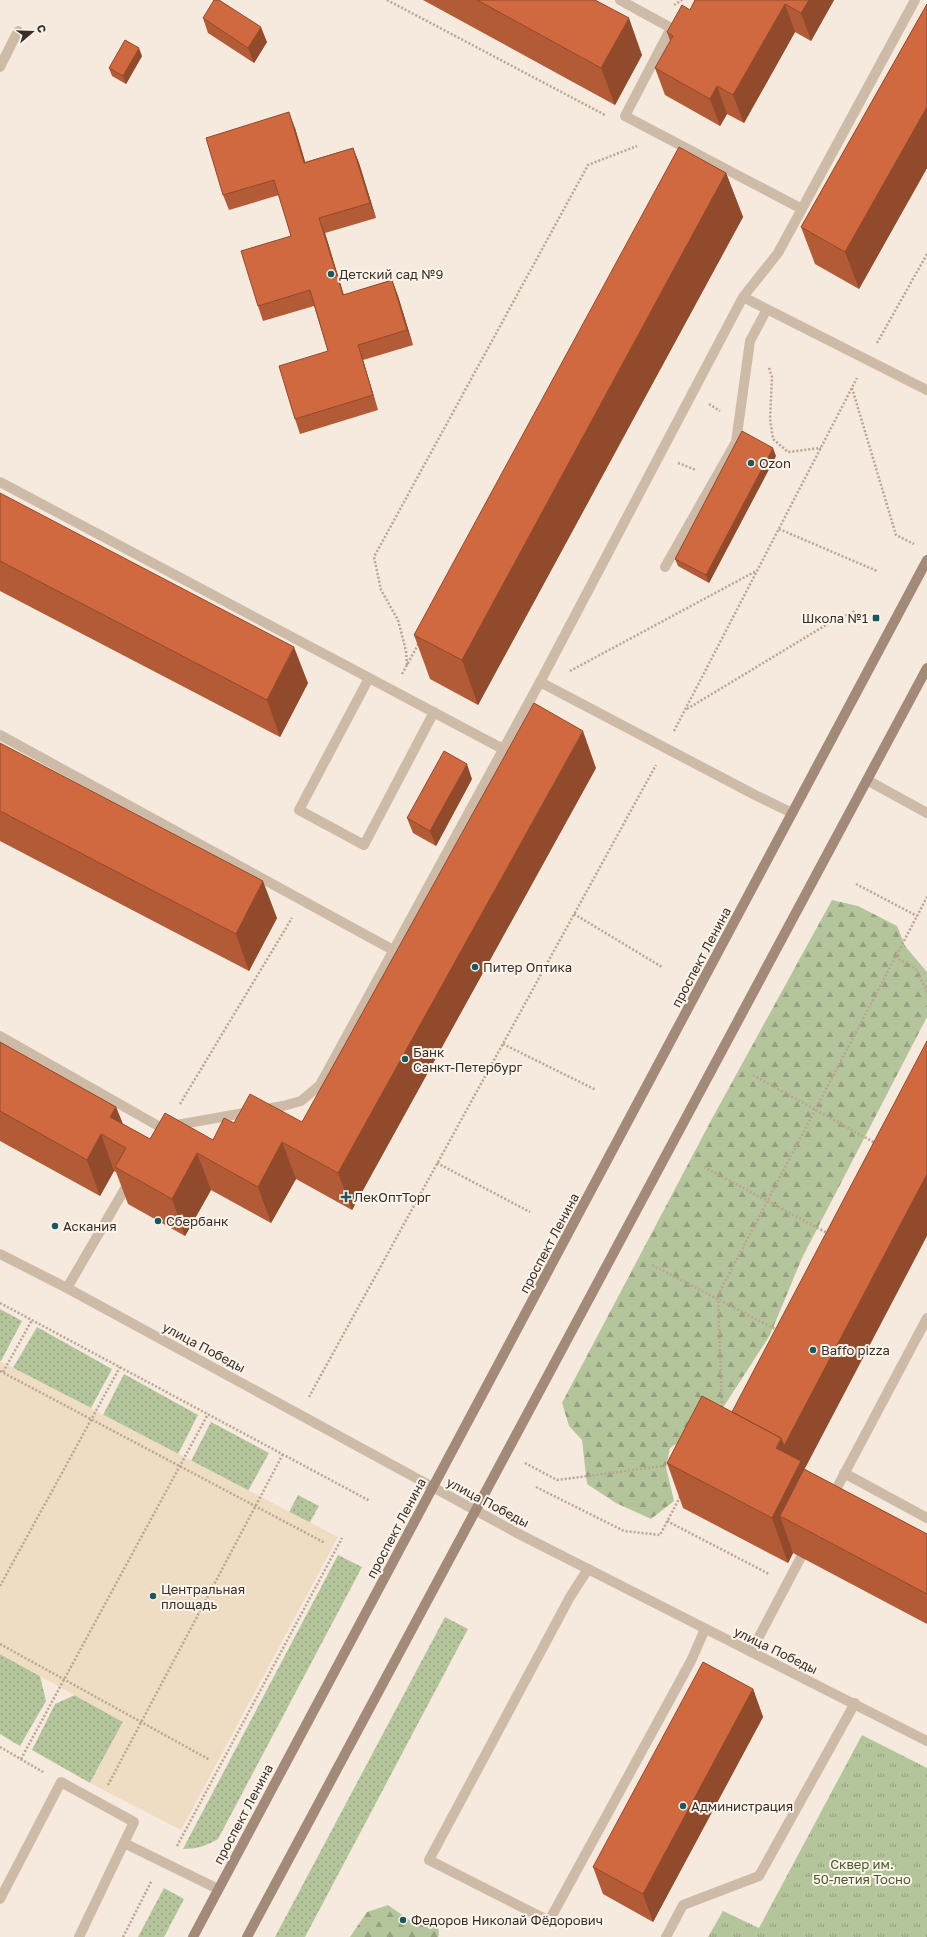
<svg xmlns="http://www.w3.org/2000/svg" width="927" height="1937" font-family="'Golos Text',sans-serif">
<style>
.grass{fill:url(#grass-dots)}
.forest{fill:url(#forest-firs)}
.park{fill:url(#park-tufts)}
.plaza{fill:#eeddc3}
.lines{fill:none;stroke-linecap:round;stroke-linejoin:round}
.path{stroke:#baa591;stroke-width:2.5;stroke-dasharray:2 2;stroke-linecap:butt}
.service{stroke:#cebba7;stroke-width:10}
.minor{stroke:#cebba7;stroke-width:10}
.secondary{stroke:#a28978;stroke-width:10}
.wall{fill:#b35a36}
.shaded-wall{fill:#924a2c}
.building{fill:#d0693f;stroke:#924a2c}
.poi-dot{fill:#1a5860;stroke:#fbf4ea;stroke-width:1.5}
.labels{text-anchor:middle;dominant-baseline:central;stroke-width:4;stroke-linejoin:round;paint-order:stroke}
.poi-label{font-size:13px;fill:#3a2f28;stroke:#fbf4ea;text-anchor:start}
.street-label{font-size:13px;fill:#3a2f28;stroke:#fbf4ea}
.park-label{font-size:13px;fill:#475b2a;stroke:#fbf4ea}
</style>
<defs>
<pattern id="grass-dots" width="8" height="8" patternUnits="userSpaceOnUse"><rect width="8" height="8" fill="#b5c59b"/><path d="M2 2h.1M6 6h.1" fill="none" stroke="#94a07e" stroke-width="1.8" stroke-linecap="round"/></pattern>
<pattern id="forest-firs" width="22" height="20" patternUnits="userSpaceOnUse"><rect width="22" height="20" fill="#b5c59b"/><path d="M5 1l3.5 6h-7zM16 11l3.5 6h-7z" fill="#94a07e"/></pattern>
<pattern id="park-tufts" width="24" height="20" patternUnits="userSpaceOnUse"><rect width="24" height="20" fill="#b5c59b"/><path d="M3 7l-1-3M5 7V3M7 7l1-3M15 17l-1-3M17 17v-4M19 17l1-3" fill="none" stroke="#94a07e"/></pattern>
</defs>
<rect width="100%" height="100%" fill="#f5eadd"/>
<!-- grass -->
<path class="grass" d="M0,1309L22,1321L1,1361H0Z
M37,1327L112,1369L91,1408L13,1368Z
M124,1374L198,1415L178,1454L103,1415Z
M211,1422L269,1453L248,1491L191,1461Z
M298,1495L319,1506L306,1529L286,1518Z
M338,1555L362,1567L218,1839C206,1846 196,1849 183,1849Z
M445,1617L468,1629L305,1937H275Z
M0,1654L40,1676L46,1701L20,1746L0,1734Z
M75,1695L123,1722L90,1783L32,1750L55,1704Z
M164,1888L184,1899L164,1937H138Z"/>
<!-- forest -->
<path class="forest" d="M832,900L858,906L897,926L905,946L927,972V1017L802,1258L770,1335L717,1417L670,1448L666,1467L674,1501L651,1519L616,1503L587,1484L582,1440L569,1426L562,1403L714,1115Z
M388,1905L415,1924L428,1920L438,1923L439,1935L438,1937H350L367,1912Z"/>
<!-- park -->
<path class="park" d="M862,1735L927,1768V1937H708L723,1911L759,1928Z"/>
<!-- plaza -->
<path class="plaza" d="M0,1361L338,1537L181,1830L90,1783L123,1722L0,1654Z"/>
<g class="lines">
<!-- path -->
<path class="path" d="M387,0L605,115
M674,5L682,0
M877,343L927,254
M769,368L772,377L770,419L773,439L788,452L821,448
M852,388L896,535L914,544
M709,404L720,411
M678,463L696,470
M779,529L877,571
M407,665L406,651L398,620L381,590L374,557L588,165L637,146
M570,671L758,570
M402,674L419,643
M687,709L826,625L855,611
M674,731L857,378
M856,884L917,916
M574,914L662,967
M895,957L916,969L927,992
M503,1044L596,1090
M753,1075L877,1144
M180,1104L292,918
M437,1163L530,1212
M704,1167L829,1234
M652,1265L779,1331
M0,1303L370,1501
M0,1371L325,1543
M3,1372L32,1320
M309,1397L656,765
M722,1411L718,1295L927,897
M525,1463L557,1480L671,1465
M536,1487L624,1531L660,1535L681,1495
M667,1521L769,1574
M0,1586L120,1367
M0,1644L210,1760
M0,1747L43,1772
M21,1759L208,1414
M108,1785L283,1454
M177,1846L342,1538
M123,1937L152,1880"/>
<!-- service -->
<path class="service" d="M620,0L671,28L625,116L802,209
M0,67L18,31
M743,297L927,390
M0,482L503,749
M665,567L736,442L750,341L767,309
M369,678L299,810L364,845L434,712
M540,682L755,795L792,813
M0,735L393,950
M867,780L927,813
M0,1036L160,1127
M171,1126L283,1106L301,1101L320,1085L540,682L743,297L778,253L915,0
M67,1288L130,1180
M844,1473L927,1518
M832,1497L927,1318
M588,1569L570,1597L429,1860L549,1921L691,1661L705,1629
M751,1652L801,1557
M124,1843L218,1889
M0,1899L61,1782L134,1822L79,1937
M666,1937L683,1905L759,1876L855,1703"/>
<!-- minor -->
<path class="minor" d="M0,1254L67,1288L519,1534L927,1741"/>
<!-- secondary -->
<path class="secondary" d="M193,1937L927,560
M247,1937L927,668"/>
</g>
<!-- wall -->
<path class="wall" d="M423,0H595L642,55L615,105Z
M695,0H834L811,41L795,32L744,123L727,114L720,126L665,95L655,68L670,41L667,32L690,10Z
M927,4V168L859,289L815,264L801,227Z
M203,18L267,42L254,63L208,33Z
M142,56L126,84L112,76L109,68Z
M295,128L305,162L353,148L359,163L376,218L325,233L344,295L392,280L398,296L413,345L363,360L378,410L300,434L295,419L328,351L314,306L263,321L258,306L291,236L279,195L229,210L223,195Z
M726,173L743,217L478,705L430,679L414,635Z
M776,456L709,583L678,566L675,559Z
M0,493L308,683L280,737L0,591Z
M0,743L277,918L249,971L0,841Z
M596,768L352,1210L296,1179L271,1223L211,1190L185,1236L128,1204L116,1172L114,1171L100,1196L0,1141V1042L116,1107L123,1124L150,1139L213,1140L234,1123L302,1122Z
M472,779L436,846L413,833L407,818Z
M667,1463L804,1469L927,1534V1624L793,1553L788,1563L683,1508Z
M753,1689L763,1717L653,1922L603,1894L593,1867Z"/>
<!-- shaded-wall -->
<path class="shaded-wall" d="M809,0H834L811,41L801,13Z
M785,4L795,32L744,123L733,95Z
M629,18L642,55L615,105L601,68Z
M261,27L267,42L254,63L248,48Z
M139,48L142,56L126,84L123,76Z
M717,86L727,114L720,126L710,99Z
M927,107V168L859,289L845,252Z
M289,112L295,128L310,178L304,163Z
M353,148L359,163L376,218L370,203Z
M726,173L743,217L478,705L462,660Z
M319,218L325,233L348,310L343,295Z
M392,280L398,296L413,345L407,330Z
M358,345L363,360L378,410L373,395Z
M773,448L776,456L709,583L706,575Z
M294,647L308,683L280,737L267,700Z
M583,731L596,768L352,1210L338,1173Z
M467,764L472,779L436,846L430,831Z
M263,881L277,918L249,971L236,934Z
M116,1107L130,1143L110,1117Z
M101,1134L114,1171L100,1196L87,1160Z
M282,1142L296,1179L271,1223L258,1187Z
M197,1153L211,1190L185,1236L172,1199Z
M927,1174V1236L780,1516L793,1553L788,1563L772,1518L776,1448Z
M753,1689L763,1717L653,1922L643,1894Z"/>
<!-- building -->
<path class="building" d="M214,0H219L261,27L248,48L203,18Z
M477,0H595L629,18L601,68Z
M695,0H809L801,13L785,4L733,95L717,86L710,99L655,68L673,36L667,32L682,5L690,10Z
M927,4V107L845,252L801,227Z
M125,40L139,48L123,76L109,68Z
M289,112L304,163L353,148L370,203L319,218L343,295L392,280L407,330L358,345L373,395L295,419L279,366L328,351L310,290L258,306L241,251L291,236L274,180L223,195L206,138Z
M679,147L726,173L462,660L414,635Z
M742,431L773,448L706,575L675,559Z
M0,493L294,647L267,700L0,561Z
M534,703L583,731L338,1173L282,1142L258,1187L197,1153L172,1199L115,1167L126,1148L101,1134L87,1160L0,1111V1042L116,1107L110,1117L150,1139L165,1113L213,1140L224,1118L234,1123L250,1094L302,1122Z
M0,743L263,881L236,934L0,811Z
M444,751L467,764L430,831L407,818Z
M927,1041V1174L784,1446L781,1438L732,1412Z
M702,1396L781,1438L776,1448L801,1461L772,1518L667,1463Z
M804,1469L927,1534V1594L780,1516Z
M703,1662L753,1689L643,1894L593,1867Z"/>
<!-- markers -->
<g class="poi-dot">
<circle cx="331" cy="274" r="4"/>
<circle cx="751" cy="463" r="4"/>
<rect x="872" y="614" width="8" height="8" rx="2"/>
<circle cx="475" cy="967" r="4"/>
<circle cx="405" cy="1059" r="4"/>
<path d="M344 1191h4v4h4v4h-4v4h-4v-4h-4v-4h4z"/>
<circle cx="158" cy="1221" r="4"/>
<circle cx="55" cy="1226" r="4"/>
<circle cx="813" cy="1350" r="4"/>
<circle cx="153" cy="1596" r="4"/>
<circle cx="683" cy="1806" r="4"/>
<circle cx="403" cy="1920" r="4"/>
</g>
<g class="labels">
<!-- poi labels -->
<g class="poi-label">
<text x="339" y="274">Детский сад №9</text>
<text x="759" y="463">Ozon</text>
<text x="868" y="618" text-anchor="end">Школа №1</text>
<text x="483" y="967">Питер Оптика</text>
<text x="413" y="1052">Банк<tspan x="413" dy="15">Санкт-Петербург</tspan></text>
<text x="354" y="1197">ЛекОптТорг</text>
<text x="166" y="1221">Сбербанк</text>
<text x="63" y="1226">Аскания</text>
<text x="821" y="1350">Baffo pizza</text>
<text x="161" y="1589">Центральная<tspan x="161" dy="15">площадь</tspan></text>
<text x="691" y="1806">Администрация</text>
<text x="411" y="1920">Федоров Николай Фёдорович</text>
</g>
<!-- street labels -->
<g class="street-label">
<text transform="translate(701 957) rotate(-62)">проспект Ленина</text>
<text transform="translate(549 1243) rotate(-62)">проспект Ленина</text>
<text transform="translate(204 1347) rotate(28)">улица Победы</text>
<text transform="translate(488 1502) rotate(28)">улица Победы</text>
<text transform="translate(396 1528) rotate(-62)">проспект Ленина</text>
<text transform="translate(776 1650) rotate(26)">улица Победы</text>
<text transform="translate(243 1814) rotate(-62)">проспект Ленина</text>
</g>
<!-- park labels -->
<g class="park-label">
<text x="862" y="1864">Сквер им.<tspan x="862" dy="15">50-летия Тосно</tspan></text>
</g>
</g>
<!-- north arrow -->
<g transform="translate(32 32) rotate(71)" stroke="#fbf4ea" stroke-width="3" paint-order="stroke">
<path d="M0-3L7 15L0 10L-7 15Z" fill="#3a2f28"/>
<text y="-6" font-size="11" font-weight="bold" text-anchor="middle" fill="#3a2f28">С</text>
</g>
</svg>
